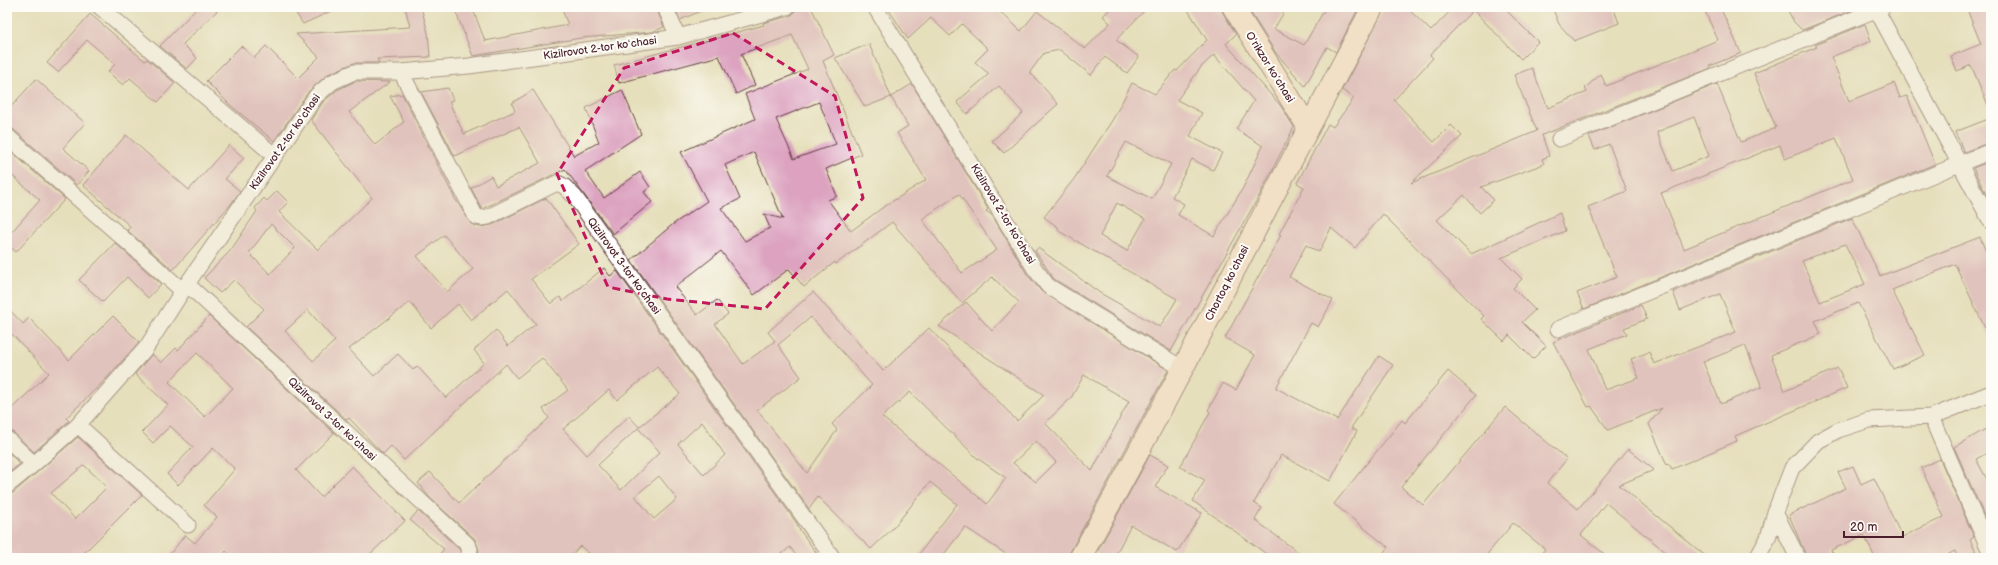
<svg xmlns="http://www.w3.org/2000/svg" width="1998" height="565" font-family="'Balsamiq Sans',sans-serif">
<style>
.building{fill:#dca2bf;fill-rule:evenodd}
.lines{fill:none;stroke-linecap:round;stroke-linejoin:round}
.minor-casing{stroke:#613c41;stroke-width:17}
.secondary-casing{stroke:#613c41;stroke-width:23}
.minor{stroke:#fff;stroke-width:15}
.secondary{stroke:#fee3d1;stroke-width:21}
.marked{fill:none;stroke:#c2185b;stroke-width:3;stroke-dasharray:8 5;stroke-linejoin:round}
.labels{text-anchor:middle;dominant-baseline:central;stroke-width:4;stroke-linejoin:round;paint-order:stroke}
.street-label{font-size:11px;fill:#4a1f2b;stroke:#fdfcf7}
</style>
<rect width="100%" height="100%" fill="#fdfcf7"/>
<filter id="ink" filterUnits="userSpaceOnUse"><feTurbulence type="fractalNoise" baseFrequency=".025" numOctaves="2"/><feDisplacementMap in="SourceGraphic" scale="8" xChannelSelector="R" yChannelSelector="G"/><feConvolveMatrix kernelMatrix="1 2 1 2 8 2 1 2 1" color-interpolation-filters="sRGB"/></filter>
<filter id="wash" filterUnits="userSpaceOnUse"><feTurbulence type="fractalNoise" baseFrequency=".012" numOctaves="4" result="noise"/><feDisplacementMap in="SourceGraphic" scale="16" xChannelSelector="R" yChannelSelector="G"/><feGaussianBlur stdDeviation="0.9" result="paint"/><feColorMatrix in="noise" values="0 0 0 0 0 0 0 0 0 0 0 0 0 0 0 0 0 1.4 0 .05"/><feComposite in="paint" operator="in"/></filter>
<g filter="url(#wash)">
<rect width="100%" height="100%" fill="#e6dfbb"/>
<g id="blocks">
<!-- building -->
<path class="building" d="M198,7H221L183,44L197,58L187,69L160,46Z
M292,7H340L303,24Z
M405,7H421L428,33L430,57L377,59L379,63H354L328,74L309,91L274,141L229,104L206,81L241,46L254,58L266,46L298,78L319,57L296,34L410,27Z
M463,7H472L485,41L568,25L561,7H656L664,27L652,32L581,38L473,56L455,10Z
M675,7H710L680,20Z
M796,7H811L834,55L823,61L861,154L826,169L837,196L828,200L851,231L882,208L926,180L897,133L908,126L891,97L912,84L988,209L986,211L992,215L1027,274L1041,291L1168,370L1070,552L1068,558H1012L965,527L941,558H916L957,504L930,482L894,527L871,549L818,497L809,509L631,260L672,225L707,201L681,152L755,119L745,94L808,69L792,35L741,54L755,85L736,94L719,56L619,83L614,65L764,25L763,23L790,16L794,13ZM819,102L836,144L794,159L776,119ZM754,152L783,219L764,214L770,228L745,241L721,208L740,199L725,165ZM959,194L997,250L962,273L922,219ZM892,222L962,303L992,277L1019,302L992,331L966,302L939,326L1044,395L1017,421L929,328L883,371L813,292L768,332L775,341L743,364L715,324L728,314L717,300L697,315L675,287L721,251L754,295L789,269L804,287L835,262L836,264ZM811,317L872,385L832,424L837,430L807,473L757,410L801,377L778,345ZM1084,375L1129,401L1092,471L1045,423L1071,398ZM910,392L977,458L1006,478L987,504L882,417ZM1036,441L1056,462L1036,482L1013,463Z
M887,7H995L1021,31L1037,11L1085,49L1110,23L1103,16L1112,7H1148L1116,40L1139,57L1127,73L1105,57L1091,75L1060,50L1044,53L1030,72L1058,104L1004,153L992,141L1023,113L999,86L967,114L957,102L989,74L975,62L988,49L962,24L950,36L931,18L908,39Z
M1186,7H1221L1223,13L1236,34L1226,44L1280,105L1294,127L1259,196L1171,351L1054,279L1035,251L1038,248L1100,293L1160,327L1177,299L1057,230L1059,228L1044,217L1074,179L1113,119L1132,83L1155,94L1175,70L1177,71L1207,40ZM1214,55L1254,101L1236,129L1263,146L1243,188L1214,236L1178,215L1184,204L1172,197L1192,159L1213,170L1222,153L1190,136L1202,113L1177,100L1201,67ZM1126,142L1171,164L1152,199L1107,176ZM1117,203L1145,219L1127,251L1100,236Z
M1247,7H1287L1274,29L1304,45L1326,7H1359L1336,52L1327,47L1305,86L1276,53Z
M1385,7H1406L1431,31L1454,7H1503L1538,42L1521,59L1473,10L1430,55L1433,58L1394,100L1434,142L1451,125L1462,136L1411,183L1537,131L1514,75L1532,68L1548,108L1587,92L1585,88L1601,74L1606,86L1718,40L1703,7H1720L1741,53L1710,66L1711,68L1542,135L1549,156L1542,159L1544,164L1481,187L1494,200L1480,213L1464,195L1437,220L1471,254L1560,213L1565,231L1501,258L1522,279L1513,288L1535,310L1522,322L1546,346L1533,359L1509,335L1504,341L1481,319L1484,316L1383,214L1355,248L1331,228L1319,252L1306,245L1289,277L1333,300L1318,327L1311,323L1276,388L1337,420L1379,356L1393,365L1351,428L1357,431L1330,481L1281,455L1254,503L1262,508L1255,520L1306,558H1272L1193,501L1205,480L1180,467L1210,412L1208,410L1223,383L1236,390L1255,355L1225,338L1281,235L1279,234L1304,187L1297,183L1328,124L1333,127L1354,98L1342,90Z
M1552,7H1613L1619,23L1574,41L1559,24Z
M1786,7H1858V8L1802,30L1794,22Z
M1966,7H1987L1991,18V112L1971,65L1957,71L1951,56L1981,44Z
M90,14L145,61L147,59L175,83L158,102L130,78L123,85L108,72L115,64L87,40L58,72L47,63Z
M1865,24L1871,41L1831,57L1849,101L1894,83L1900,98L1907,96L1935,164L1584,309L1577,293L1617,277L1588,207L1627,191L1609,144L1595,150L1589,136L1717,84L1741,142L1776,128L1754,73L1817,47L1815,45ZM1694,117L1709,156L1673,171L1657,132ZM1836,138L1853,179L1684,249L1661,193L1780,145L1785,159Z
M869,44L891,97L865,107L835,58Z
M36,79L85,123L63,148L89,171L77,185L13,129L7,127V111Z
M356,81L390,82L349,112L375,145L404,122L390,96L402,94L454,197L471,224L479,227L492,225L546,198L579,244L531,279L551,304L560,297L563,301L604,268L610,276L617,271L798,525L797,526L820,558H798L790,547L777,558H595L580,546L569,558H477L479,550L475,539L429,497L418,483L430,472L459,503L549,418L543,409L568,390L542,358L517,378L506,364L404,460L391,446L383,454L349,418L347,420L246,327L264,309L234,280L220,293L204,278L231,250L257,211L255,208L264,198L267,201L277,191L288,202L279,212L318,250L372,198L311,120L323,102L337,90ZM271,224L295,248L270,274L249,253ZM444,235L473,269L447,292L417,256ZM508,289L536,324L508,346L496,330L474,350L484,363L446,398L417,366L413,370L398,354L374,376L349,349L410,302L431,328L458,304L471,320ZM308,310L335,341L313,361L285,331ZM657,367L680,394L639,427L629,416L587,455L563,429L609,390L617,400ZM702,422L725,455L704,475L678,444ZM638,428L660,452L621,490L598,465ZM659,476L677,499L654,519L635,496Z
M448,88L453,100L449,102L464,134L515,111L512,103L533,90L574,156L599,142L586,108L622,90L641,134L585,171L604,198L640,172L650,187L644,192L652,202L613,234L565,169L482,209L471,188L491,176L496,186L540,163L519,127L455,156L421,92Z
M1991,118V142L1964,152L1955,132Z
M126,135L189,190L229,145L244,158L225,179L240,191L231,204L173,270L127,230L131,227L83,185Z
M7,148L65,199L16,252L7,244V237L40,200L7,171Z
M1991,161V203L1973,168Z
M1852,218L1880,276L1980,237L1991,264V341L1955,264L1892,290L1925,355L1893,369L1858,303L1815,321L1821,334L1771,355L1785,391L1838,368L1847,388L1735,436L1737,441L1672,469L1669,464L1667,465L1649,424L1662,408L1608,430L1591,406L1588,407L1553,342L1641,305L1647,319L1624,328L1627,334L1589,349L1605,390L1639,378L1631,359L1649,352L1654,364L1736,332L1720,294L1680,310L1673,292ZM1845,244L1865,284L1820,302L1802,261ZM1745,345L1762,387L1721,404L1703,362Z
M115,243L161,284L148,298L127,277L103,302L79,280Z
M7,307L23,324L29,318L69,360L113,316L139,342L105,380L66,418L69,421L34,452L13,432L7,430V413L49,373L7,329Z
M209,316L334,433L296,470L321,497L352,466L405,521L366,558H234L226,551L219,558H167L185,535L195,543L217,517L204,505L235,469L213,448L178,485L167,474L193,447L170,426L153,443L142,432L168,405L135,374L152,354L161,363L176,348L178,350ZM197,353L233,388L205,417L169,382Z
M1448,371L1476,395L1401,487L1423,505L1505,407L1567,459L1547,483L1578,509L1628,449L1654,470L1619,485L1708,558H1673L1606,503L1581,535L1609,558H1538L1545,549L1513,523L1484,558H1379L1388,547L1334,504L1402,420L1405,423Z
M1991,426V451L1976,459L1991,487L1990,529L1954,447Z
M78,437L142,495L79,558H11L7,554V495L13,493ZM84,465L107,487L75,519L51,493Z
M7,451L20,464L7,474Z
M1150,455L1168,465L1155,487L1202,513L1177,552L1131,525L1114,558H1094Z
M1940,459L1974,537L1970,540L1979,558H1958L1955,551L1941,558H1875L1864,535L1831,550L1835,558H1807L1789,515L1846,488L1838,472L1853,466L1861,484L1874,478L1902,537L1944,517L1921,468Z
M418,511L460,550L459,558H436L444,549L410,520Z"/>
</g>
</g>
<g filter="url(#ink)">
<use href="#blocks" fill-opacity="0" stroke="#613c41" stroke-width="1"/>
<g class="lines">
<defs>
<path id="minor" d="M100,7L275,156
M665,7L678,37
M875,7L1035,269L1048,286L1183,369
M1875,7L1991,222
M401,72L476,217L481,218L488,217L557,183L564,186L575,197L833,558
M7,136L183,291
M1559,139L1883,7
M187,284L467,544L470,549L468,558
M1558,329L1991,151
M1931,417L1991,554
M78,425L188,525
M7,439L34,464
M7,486L34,464L78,425L146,348L187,284L316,96L332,82L354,72H401L469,66L678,37L787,7
M1775,512L1798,558
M1757,558L1768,538L1775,512L1792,468L1818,441L1838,430L1869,420L1931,417L1991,393"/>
<path id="secondary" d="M1233,7L1308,127
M1080,558C1182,377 1274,190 1373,7"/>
</defs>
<!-- minor casing -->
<use href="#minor" class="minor-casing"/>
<!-- secondary casing -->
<use href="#secondary" class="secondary-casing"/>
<!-- minor -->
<use href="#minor" class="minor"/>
<!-- secondary -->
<use href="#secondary" class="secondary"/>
</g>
</g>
<!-- marked area -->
<path d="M0 0H1998V565H0ZM733,33L835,96L863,198L765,309L667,299L608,287L557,174L624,68Z" fill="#e6dfbb" fill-opacity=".55" fill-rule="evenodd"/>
<path class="marked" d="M733,33L835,96L863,198L765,309L667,299L608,287L557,174L624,68Z"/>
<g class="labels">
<!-- street labels -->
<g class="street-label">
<text transform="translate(600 48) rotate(-8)">Kizilrovot 2-tor koʻchasi</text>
<text transform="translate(1270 67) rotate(58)">Oʻrikzor koʻchasi</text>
<text transform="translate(285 142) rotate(-55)">Kizilrovot 2-tor koʻchasi</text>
<text transform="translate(1003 214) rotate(59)">Kizilrovot 2-tor koʻchasi</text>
<text transform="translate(624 266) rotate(54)">Qizilrovot 3-tor koʻchasi</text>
<text transform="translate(1227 283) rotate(-63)">Chortoq koʻchasi</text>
<text transform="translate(332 419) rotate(43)">Qizilrovot 3-tor koʻchasi</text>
</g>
</g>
<!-- margin -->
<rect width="1998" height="565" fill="none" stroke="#fdfcf7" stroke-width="24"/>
<!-- scale -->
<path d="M1844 531v6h59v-6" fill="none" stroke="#4a1f2b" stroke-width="2"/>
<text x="1850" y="531" font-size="12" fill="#4a1f2b" stroke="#fdfcf7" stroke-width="3" paint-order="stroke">20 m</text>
</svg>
